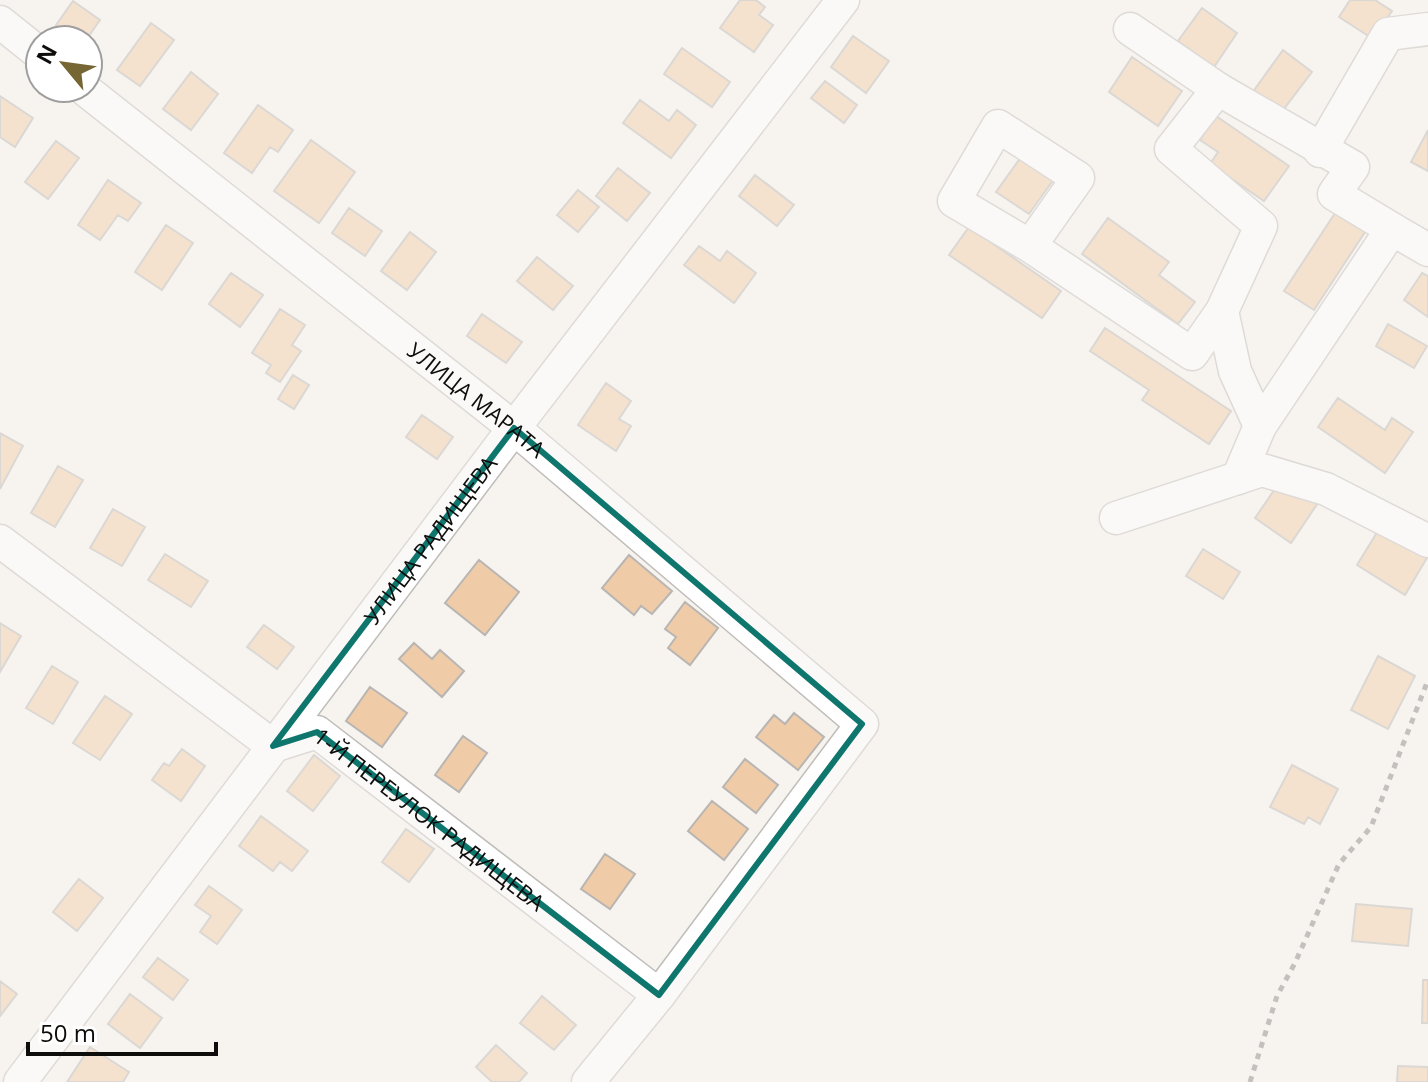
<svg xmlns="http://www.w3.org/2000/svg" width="1428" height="1082" font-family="'Open Sans',sans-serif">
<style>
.building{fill:#efcca7;stroke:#b8b5b2;stroke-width:2}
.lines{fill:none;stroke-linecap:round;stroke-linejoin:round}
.minor-casing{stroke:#bfbcb9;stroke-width:35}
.path{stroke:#858280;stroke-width:5;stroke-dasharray:6 6;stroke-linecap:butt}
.minor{stroke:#fff;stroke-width:32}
.marked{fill:none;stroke:#0f766e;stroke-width:6;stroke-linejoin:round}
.labels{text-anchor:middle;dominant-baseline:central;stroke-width:7;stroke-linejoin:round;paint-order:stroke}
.street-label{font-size:22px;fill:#0f0d0c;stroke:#fff}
</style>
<rect width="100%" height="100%" fill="#f7f4f0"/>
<!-- building -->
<path class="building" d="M740,0H756L765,7L759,15L773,25L754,52L720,28Z
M1350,0H1375L1392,11L1373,39L1339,17Z
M73,1L100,20L86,40H76L56,25Z
M1202,8L1237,33L1214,67L1178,41Z
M151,23L174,40L140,86L117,70Z
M853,36L889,61L866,93L831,67Z
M682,48L730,82L712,107L664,74Z
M1283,50L1312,72L1280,114L1252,93Z
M1132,57L1182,91L1158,126L1109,92Z
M191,72L218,94L191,130L163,109Z
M825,81L857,105L844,123L811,98Z
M0,96L33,118L15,147L0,137Z
M640,100L669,121L677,110L696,125L671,158L623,123Z
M258,105L293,130L278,152L270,147L252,173L224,153Z
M1216,116L1289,166L1264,201L1210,164L1218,152L1200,140Z
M1428,130V171L1411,162Z
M311,140L355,172L319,223L274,191Z
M56,141L79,158L48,199L25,182Z
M1021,157L1054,179L1029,214L996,192Z
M618,168L650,193L627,221L596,196Z
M755,175L794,205L777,226L739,196Z
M108,180L141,203L128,221L118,215L100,240L78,225Z
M578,190L599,207L578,232L557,215Z
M349,208L382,231L365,256L332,233Z
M1337,210L1367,229L1314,310L1284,291Z
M1108,218L1169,262L1159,275L1195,302L1178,324L1082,254Z
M166,225L193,243L162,290L135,272Z
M969,227L1061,291L1042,318L949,255Z
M410,232L436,252L407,290L381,271Z
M699,246L720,261L727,251L756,273L734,303L684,265Z
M537,257L573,286L553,310L517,281Z
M231,273L263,295L240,327L209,304Z
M1422,273L1428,276V317L1404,300Z
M280,309L305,325L292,345L301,351L280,382L266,373L271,365L252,353Z
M482,314L522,342L506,363L467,336Z
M1388,324L1427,346L1414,368L1376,346Z
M1105,328L1231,411L1209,444L1142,400L1149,390L1090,351Z
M293,375L309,385L294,409L278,399Z
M606,383L631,401L619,419L631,426L616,451L578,425Z
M1338,398L1385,430L1392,418L1413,432L1385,473L1318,427Z
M422,415L453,437L437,459L406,437Z
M0,433L23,446L0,489Z
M58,466L83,480L55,527L31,513Z
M1277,486L1291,495L1296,488L1318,503L1291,543L1255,518Z
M113,509L145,527L122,566L90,548Z
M1381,526L1428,556L1405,595L1357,565Z
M1203,549L1240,572L1223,599L1186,576Z
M165,554L208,581L191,607L148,580Z
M629,555L672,591L652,614L641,606L634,615L602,588Z
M479,560L519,592L485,635L445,603Z
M685,602L718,628L690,665L668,648L676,637L665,629Z
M0,623L21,636L0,672Z
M264,625L294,647L277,669L247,647Z
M414,643L432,659L440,650L464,671L442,697L399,659Z
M1378,656L1415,676L1388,729L1351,710Z
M52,666L78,682L53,724L26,708Z
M370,687L407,713L382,747L346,721Z
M105,696L132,714L100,760L73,743Z
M794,713L824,737L798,770L756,737L774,715L785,724Z
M463,736L487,753L459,792L435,775Z
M182,749L205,766L181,801L152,780L164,763L169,766Z
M314,755L340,776L313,811L287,791Z
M745,759L778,785L756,813L723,787Z
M1292,765L1338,789L1320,824L1308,817L1304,824L1270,807Z
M712,801L748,829L724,860L688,831Z
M261,816L308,851L292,871L280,862L273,871L239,846Z
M406,829L434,849L409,882L382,862Z
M605,854L635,874L610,909L581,889Z
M79,879L103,898L77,931L53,912Z
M209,886L242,910L217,944L200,932L211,916L195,905Z
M1356,904L1412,909L1408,946L1352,941Z
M158,958L188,980L173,1000L143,977Z
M1423,980H1428V1023H1422Z
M0,981L17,994L0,1016Z
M130,994L162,1018L140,1048L108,1024Z
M542,996L576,1025L554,1050L520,1023Z
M496,1045L527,1073L519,1082H492L476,1067Z
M90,1047L129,1072L123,1082H67Z
M1398,1066L1428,1067V1082H1397Z"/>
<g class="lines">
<defs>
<g id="minor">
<path d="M0,22L40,54"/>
<path id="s1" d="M83,88L514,428L862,724L659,995L588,1082"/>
<path d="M1218,89L1353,167L1334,194L1392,229L1260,426"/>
<path d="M1320,151L1388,34L1428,29"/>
<path d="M1392,229L1428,250"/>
<path d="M1030,246L954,201L998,126L1078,178L1030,246L1192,354L1222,311L1261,226L1171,149L1218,89L1130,29"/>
<path d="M1222,311L1235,371L1260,426L1238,478"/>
<path d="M1116,518L1262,470L1326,489L1428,541"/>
<path id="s2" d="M0,541L273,746L317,732L659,995"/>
<path id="s3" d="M20,1082L514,428L843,0"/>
</g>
</defs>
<!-- minor casing -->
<use href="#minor" class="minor-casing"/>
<!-- path -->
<path class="path" d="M1250,1082L1277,996L1295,963L1339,864L1371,827L1428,680"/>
<!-- minor -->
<use href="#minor" class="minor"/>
</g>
<!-- marked area -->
<path d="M0 0H1428V1082H0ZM514,428L862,724L659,995L317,732L273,746Z" fill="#f7f4f0" fill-opacity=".55" fill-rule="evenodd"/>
<path class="marked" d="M514,428L862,724L659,995L317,732L273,746Z"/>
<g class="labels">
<!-- street labels -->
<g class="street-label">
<text stroke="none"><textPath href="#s1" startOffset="502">УЛИЦА МАРАТА</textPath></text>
<text stroke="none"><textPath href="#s3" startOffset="680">УЛИЦА РАДИЩЕВА</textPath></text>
<text stroke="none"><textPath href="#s2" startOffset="530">1-Й ПЕРЕУЛОК РАДИЩЕВА</textPath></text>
</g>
</g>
<!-- north arrow -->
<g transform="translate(64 64) rotate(299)"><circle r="38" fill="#ffffff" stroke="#9f9e9e" stroke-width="2"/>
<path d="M0-6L14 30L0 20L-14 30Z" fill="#756633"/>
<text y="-12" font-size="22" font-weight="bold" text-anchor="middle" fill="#0f0d0c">N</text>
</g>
<!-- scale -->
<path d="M28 1042v12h188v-12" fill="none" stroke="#0f0d0c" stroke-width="4"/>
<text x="40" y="1042" font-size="24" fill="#0f0d0c" stroke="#ffffff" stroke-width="6" paint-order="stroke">50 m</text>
</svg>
